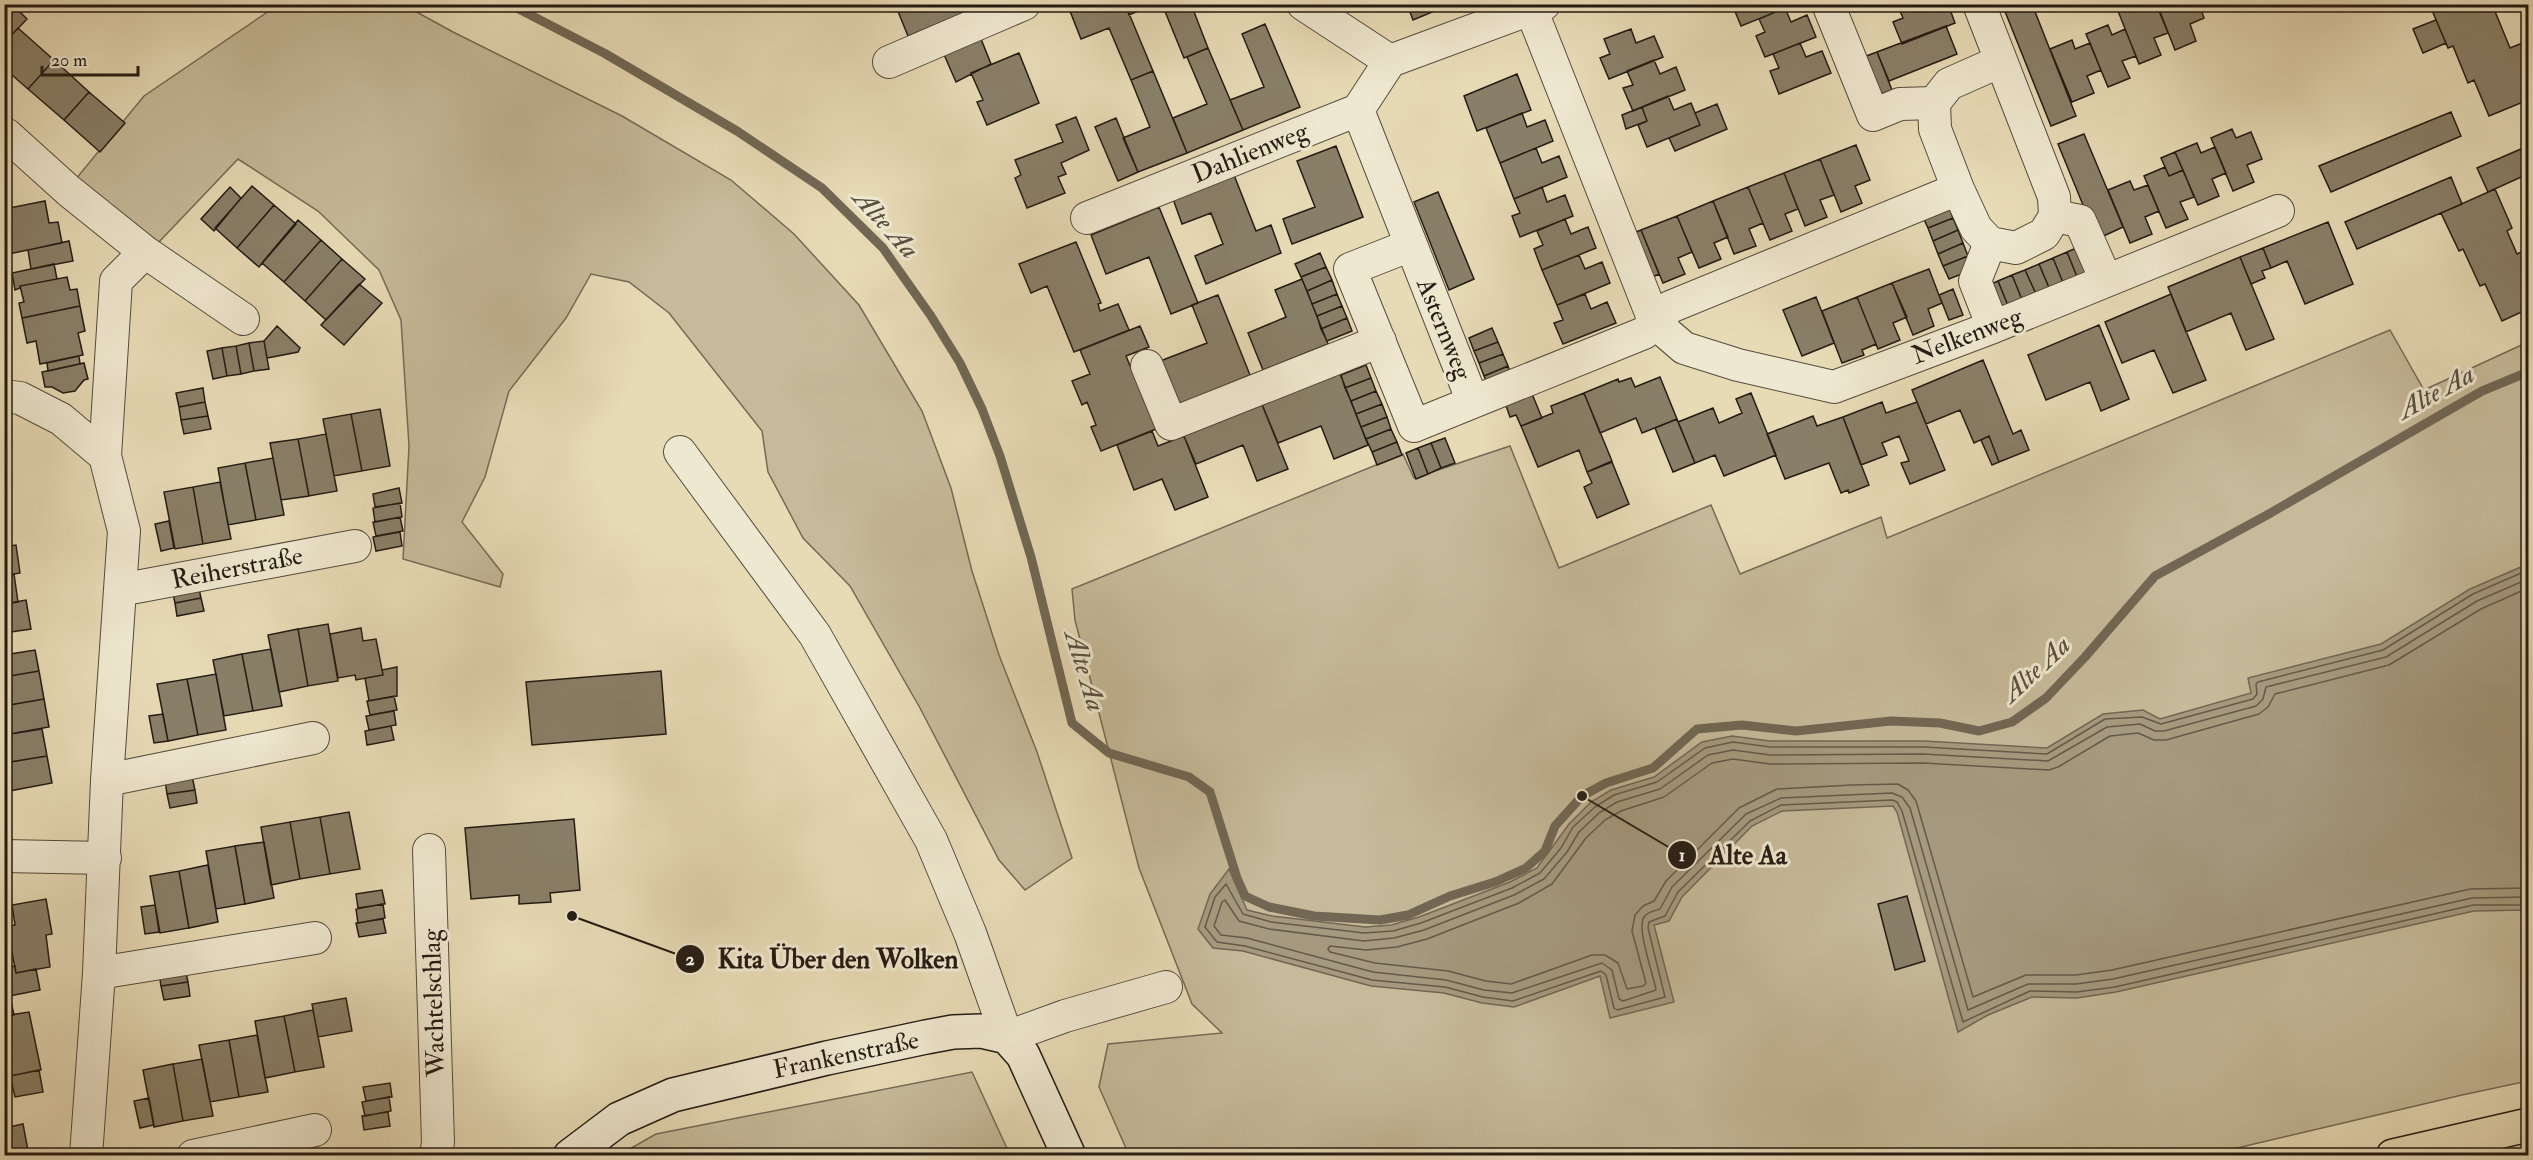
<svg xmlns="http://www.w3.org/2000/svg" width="2533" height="1160" font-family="'IM FELL Double Pica',serif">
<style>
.green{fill:#c6ba9a;stroke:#756a56;stroke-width:1.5}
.water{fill:#a59a7f;stroke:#716754;stroke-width:1.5}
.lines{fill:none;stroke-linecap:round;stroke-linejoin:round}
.shore{stroke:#645a49;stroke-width:1.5}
.stream{stroke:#716754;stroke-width:9}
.building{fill:#897f68;stroke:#241b13;stroke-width:1.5}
.street-casing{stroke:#554b3c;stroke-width:34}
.secondary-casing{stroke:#241b13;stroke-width:36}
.primary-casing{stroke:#241b13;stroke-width:36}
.street{stroke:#efe8d0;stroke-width:32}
.secondary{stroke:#efe8d0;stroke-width:33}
.primary{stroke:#e7dbb6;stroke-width:33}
.labels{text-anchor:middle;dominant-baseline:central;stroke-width:6;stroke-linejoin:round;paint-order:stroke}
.street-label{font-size:26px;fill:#241b13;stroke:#efe8d0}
.water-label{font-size:27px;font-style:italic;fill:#584e3e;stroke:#efe8d0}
.leader{fill:none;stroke:#241b13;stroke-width:2}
.callout-dot{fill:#241b13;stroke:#efe8d0;stroke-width:2}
.mark-label{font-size:18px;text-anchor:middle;font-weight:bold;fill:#fff}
.callout-label{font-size:27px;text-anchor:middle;font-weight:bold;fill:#241b13;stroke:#efe8d0;stroke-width:6;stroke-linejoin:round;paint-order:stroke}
</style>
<rect width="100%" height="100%" fill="#e7dbb6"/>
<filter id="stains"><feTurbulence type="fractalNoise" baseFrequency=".00333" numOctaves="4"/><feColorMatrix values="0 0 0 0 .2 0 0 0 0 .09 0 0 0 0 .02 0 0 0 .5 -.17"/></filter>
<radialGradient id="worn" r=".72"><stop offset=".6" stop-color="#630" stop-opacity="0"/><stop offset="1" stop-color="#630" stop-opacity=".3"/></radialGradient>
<!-- green -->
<path class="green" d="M274,4L404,5L453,32L622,116L731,180L794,234L859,305L922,411L951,488L972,571L999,655L1037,752L1072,858L1025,890L999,860L920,708L850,586L803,538L768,472L762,431L669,313L629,282L591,274L566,318L509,391L485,477L462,522L503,574L500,587L403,559L409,446L401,320L379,270L318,211L238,159L159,242L75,180L144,96L266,13Z
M2390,330L2424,390L2528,342V1081L2462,1095L2203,1156L1129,1155L1099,1087L1108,1044L1222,1033L1192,1004L1139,868L1075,620L1072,589L1403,454L1414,478L1510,446L1559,568L1711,505L1740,574L1881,517L1887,538Z
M972,1072L1010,1155H619L656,1134Z"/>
<!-- water -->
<path class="water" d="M2528,564V910L2474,911L2116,992L2077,998L2032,997L1988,1015L1958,1032L1897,812L1893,806L1782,811L1752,826L1682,897L1669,921L1654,925L1674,1002L1610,1018L1600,976L1514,1007L1482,1003L1444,993L1371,986L1243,951L1213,948L1198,929L1210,894L1229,869L1247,910L1272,916L1365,927L1391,925L1419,917L1510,882L1537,868L1569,824L1591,802L1611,790L1654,777L1702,742L1732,736L1770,741H1924L2047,748L2103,714L2143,710L2160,719L2251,693L2248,678L2381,644L2470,589Z"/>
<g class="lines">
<!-- shore -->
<path class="shore" d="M2528,570L2473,594L2383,650L2258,682L2256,684L2257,694L2253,699L2161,724L2142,717L2105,719L2047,754L1924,747H1770L1733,742L1705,748L1657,782L1614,795L1595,807L1573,827L1561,848L1540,873L1512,888L1421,923L1393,931L1364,933L1271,922L1243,914L1226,884L1215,897L1205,927L1217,942L1245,946L1372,980L1445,987L1483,997L1513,1001L1601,971L1606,975L1614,1008L1617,1010L1665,997L1648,928L1649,922L1665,916L1678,892L1750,821L1781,805L1892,800L1897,802L1902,811L1963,1022L2030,991L2077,992L2115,987L2473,905H2528
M2528,579L2477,601L2386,657L2266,687L2263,699L2256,706L2164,731H2155L2140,724L2107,727L2048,761L1923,754L1770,755L1733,750L1708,755L1660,789L1617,802L1599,813L1579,832L1567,852L1544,879L1514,895L1424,930L1394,938L1364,941L1269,929L1239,921L1225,900L1222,902L1214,926L1221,935L1247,938L1373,972L1446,980L1484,990L1512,993L1602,963L1612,970L1619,999L1623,1001L1656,990C1654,976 1636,928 1644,917C1647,912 1654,911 1660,909L1672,887L1746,814L1781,798L1892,793L1902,797L1910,808L1968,1010L2028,984H2076L2113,979L2472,898L2528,897
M2528,588L2481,609L2389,665L2275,694L2268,707L2259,714L2166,740H2154L2138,733L2110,736L2058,767L2049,770L1923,763L1770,764L1733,759L1712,763L1664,797L1621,811L1605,820L1586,838L1552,884L1519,903L1427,939L1397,947L1366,950L1330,946L1328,949L1330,952L1375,963L1448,971L1486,981L1511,984L1592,955H1605L1618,963L1627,989L1643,986L1646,983L1632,931L1635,915L1643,906L1654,901L1666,881L1739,808L1777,789L1852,785L1898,784L1908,790L1916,801L1973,997L2026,975H2076L2112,970L2470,889L2528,888"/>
<!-- stream -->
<path class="stream" d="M509,4L604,53L737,131L822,188L883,248L931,316L960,363L982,409L1000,456L1031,557L1072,723L1109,753L1189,777L1210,792L1237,878L1245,896L1269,907L1314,916L1380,920L1408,915L1450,896L1495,882L1526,868L1545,851L1555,826L1582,796L1606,783L1653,768L1697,729L1742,725L1796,731L1891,721L1940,723L1979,731L2012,722L2046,698L2085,657L2155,576L2267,515L2482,391L2528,372"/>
</g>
<!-- building -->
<path class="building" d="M4,4H12L27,19L4,43Z
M895,4H984L985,5L908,36Z
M1072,4H1125L1153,71L1131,80L1109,28L1081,39L1068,6Z
M1125,4H1155L1129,15Z
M1162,4H1191L1208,48L1184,58Z
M1407,4H1451L1413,20Z
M1732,4H1793V5L1741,26Z
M1897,4H1929L1930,7L1948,4L1955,23L1902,44L1893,22L1903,18Z
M2002,4H2032L2076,116L2051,126Z
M2133,4H2141L2143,11L2157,6L2168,33L2154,38L2161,55L2139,64L2118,11Z
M2157,4H2199L2204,18L2190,24L2196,41L2175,50Z
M2440,4H2492L2510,48L2525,42L2528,51V100L2489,116L2474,80L2468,83L2453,46L2448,48L2431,8Z
M1785,8L1791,22L1807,15L1816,37L1765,57L1756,36L1765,32L1759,19Z
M2436,20L2446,43L2423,53L2413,29Z
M1265,24L1300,107L1243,130L1230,100L1264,87L1242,34Z
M2108,25L2112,35L2125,29L2136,56L2122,61L2130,78L2108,87L2086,34Z
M1946,26L1957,54L1889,81L1877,52Z
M18,28L54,60L28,89L4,68V43Z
M1631,29L1636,43L1654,36L1663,57L1609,79L1600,58L1610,54L1604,39Z
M979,34L991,64L956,82L942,50Z
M2072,40L2075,49L2090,43L2101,70L2087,76L2094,93L2072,102L2050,49Z
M1800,43L1806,57L1822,51L1831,73L1779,94L1770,71L1779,68L1773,54Z
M1208,48L1243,130L1187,153L1173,118L1207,104L1187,57Z
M1877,52L1892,90L1876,96L1861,58Z
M1019,53L1039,103L987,125L977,102L983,100L971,73Z
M54,60L89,92L64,120L28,89Z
M1654,60L1660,74L1676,67L1685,90L1633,111L1623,88L1633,85L1627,71Z
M1153,71L1187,153L1138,172L1123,138L1150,127L1131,80Z
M1517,74L1531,110L1477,131L1464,96Z
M89,92L125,123L100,152L64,120Z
M1668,96L1674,110L1691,103L1700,125L1647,147L1638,125L1647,121L1642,107Z
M1717,104L1727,129L1675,151L1669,138L1700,125L1695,113Z
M1642,107L1647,121L1626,129L1622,115Z
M2451,112L2461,136L2331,192L2319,166Z
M1522,113L1527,127L1545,120L1553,141L1500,163L1486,128Z
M1076,117L1089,150L1061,163L1066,174L1058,177L1065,193L1027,208L1015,178L1021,175L1015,160L1063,142L1056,125Z
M1116,118L1138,172L1118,181L1095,127Z
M2232,129L2236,138L2251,132L2262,159L2247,165L2254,182L2233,191L2211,138Z
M2084,134L2123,227L2097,239L2058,144Z
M2197,143L2201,153L2215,147L2226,173L2212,179L2219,196L2198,205L2175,152Z
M1856,145L1870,180L1855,186L1862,203L1841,212L1820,159Z
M1336,146L1363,217L1292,244L1283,219L1315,207L1297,161Z
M2528,146V174L2488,192L2477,168Z
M1536,148L1542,163L1559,156L1567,177L1514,199L1500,163Z
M2175,152L2183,170L2169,176L2161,158Z
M1820,159L1834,195L1820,200L1827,217L1805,226L1784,173Z
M2165,167L2169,176L2183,170L2194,197L2180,202L2188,219L2166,228L2144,176Z
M1784,173L1798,209L1785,214L1792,231L1770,240L1748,187Z
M1234,175L1256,231L1271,225L1281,253L1206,284L1195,256L1223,244L1211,213L1182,224L1173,199Z
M2451,177L2462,204L2357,249L2345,222Z
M2130,181L2134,190L2148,185L2159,211L2145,217L2152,234L2130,243L2108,190Z
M252,186L274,205L237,248L215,228Z
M230,187L241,198L214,231L201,219Z
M1542,187L1547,202L1565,195L1573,216L1520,237L1512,216L1520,213L1514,199Z
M1748,187L1763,223L1749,229L1756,246L1734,254L1713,201Z
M2495,189L2512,228L2507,231L2517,254L2528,249V309L2502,321L2485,284L2480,286L2463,249L2459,251L2441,213Z
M1438,192L1474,279L1449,290L1414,202Z
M45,201L49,223L58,222L62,243L8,254L4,239V209Z
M1713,201L1728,237L1714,243L1721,259L1699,268L1677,216Z
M274,205L296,224L259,267L237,248Z
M1948,205L1953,218L1928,228L1922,215Z
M1159,207L1198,303L1171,314L1149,257L1106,274L1091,235Z
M1677,216L1692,252L1678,258L1685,274L1663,283L1641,230Z
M1953,218L1958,230L1933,241L1928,228Z
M1565,219L1571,234L1588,227L1596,248L1542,270L1534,249L1543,245L1537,231Z
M298,220L321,240L284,282L262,263Z
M2328,222L2353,284L2305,304L2287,261L2271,268L2263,248Z
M1641,230L1659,274L1646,280L1628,235Z
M1958,230L1963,243L1938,254L1933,241Z
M321,240L342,259L305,301L284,282Z
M69,241L73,261L31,269L28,250Z
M1076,242L1101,303L1098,304L1100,311L1118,304L1129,330L1074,352L1047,286L1031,293L1019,264Z
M1963,243L1968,256L1943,266L1938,254Z
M2081,246L2092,273L2078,279L2067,252Z
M2263,248L2271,268L2262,271L2265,278L2251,284L2240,257Z
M2067,252L2078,279L2064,285L2053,258Z
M1320,253L1326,267L1301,277L1295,264Z
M1579,255L1585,269L1602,262L1610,283L1557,305L1542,270Z
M1968,256L1974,269L1949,279L1943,266Z
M2240,257L2274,339L2246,350L2231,313L2186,332L2168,287Z
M2053,258L2064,285L2050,290L2039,264Z
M342,259L365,279L326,320L305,301Z
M54,264L57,279L20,286V288L15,290L12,273Z
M2039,264L2050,290L2037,296L2025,270Z
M1326,267L1332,280L1307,291L1301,277Z
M1929,269L1942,303L1928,309L1934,326L1913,335L1892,283Z
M2025,270L2037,296L2023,302L2012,275Z
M2012,275L2023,302L2009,308L1998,281Z
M67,277L70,290L77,289L80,306L22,318L19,303L24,302L20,286Z
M1302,279L1328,344L1263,370L1248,333L1286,317L1275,290Z
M1332,280L1337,294L1312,304L1307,291Z
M1998,281L2009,308L1995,314L1984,287Z
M1892,283L1907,317L1893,323L1900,340L1878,349L1857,297Z
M359,284L382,303L344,345L321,325Z
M1953,289L1963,315L1949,320L1939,295Z
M1337,294L1342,306L1317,316L1312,304Z
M1585,294L1591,309L1607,302L1616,323L1563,344L1554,323L1563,320L1557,305Z
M2171,294L2206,380L2173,393L2154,350L2122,363L2105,322Z
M1218,295L1250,375L1173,407L1155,363L1207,343L1192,305Z
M1816,297L1834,343L1802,356L1783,310Z
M1857,297L1876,344L1862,350L1864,355L1842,363L1822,311Z
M80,306L85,331L78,333L83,355L40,364L36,341L27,343L22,318Z
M1342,306L1347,318L1321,329L1317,316Z
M1347,318L1352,331L1327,341L1321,329Z
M2099,325L2129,399L2101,411L2090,382L2046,400L2028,355Z
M277,326L300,348L298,352L267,358L264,341Z
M1140,326L1149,347L1126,356L1156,429L1101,451L1091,427L1096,425L1087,402L1082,405L1072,381L1090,374L1080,350Z
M1492,328L1498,342L1474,351L1469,338Z
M264,341L269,369L254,371L249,343Z
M1498,342L1503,354L1479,363L1474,351Z
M249,343L254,371L241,374L236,346Z
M236,346L241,374L227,376L222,348Z
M222,348L227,376L213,379L207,351Z
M1503,354L1508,366L1484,376L1479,363Z
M79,356L80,364L48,371L47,363Z
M1983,360L2013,434L2021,430L2029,450L1999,462L1989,436L1974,443L1960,410L1926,424L1912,390Z
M84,363L88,379L84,380L75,391L63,393L52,387H45L42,372Z
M1366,365L1371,378L1345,388L1341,375Z
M1508,366L1513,380L1490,389L1484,376Z
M1339,371L1368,445L1334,459L1321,426L1278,443L1261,402Z
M1660,377L1677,419L1642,433L1636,418L1600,433L1584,393L1618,379L1619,382L1631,378L1635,387Z
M1371,378L1376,391L1351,401L1345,388Z
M203,388L205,402L179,407L176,393Z
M1530,389L1542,418L1521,426L1516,415L1510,417L1504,400Z
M1376,391L1382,404L1356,414L1351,401Z
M1584,393L1612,461L1587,472L1579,450L1538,467L1521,426L1553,413L1551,406Z
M1751,393L1776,455L1724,476L1715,455L1695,463L1678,422L1713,408L1719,423L1742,413L1736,399Z
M205,402L208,416L181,420L179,407Z
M1261,402L1288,469L1257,481L1243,445L1196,464L1183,434Z
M1882,402L1886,413L1917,402L1945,470L1910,484L1901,463L1909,461L1899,436L1882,443L1887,455L1861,465L1843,417Z
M1382,404L1387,417L1361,427L1356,414Z
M380,409L390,466L362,471L351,414Z
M351,414L362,471L334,476L323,419Z
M208,416L211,429L184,434L181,420Z
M1813,416L1817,426L1843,417L1869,485L1849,493L1848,490L1841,493L1829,463L1785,479L1767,434Z
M1387,417L1391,429L1366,439L1361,427Z
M1677,419L1695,463L1673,472L1655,428Z
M1391,429L1397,442L1372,452L1366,439Z
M1152,431L1158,446L1184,436L1208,497L1175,510L1162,479L1134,490L1117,445Z
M326,434L337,491L309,496L298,439Z
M1989,436L1999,462L1992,465L1981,440Z
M1445,438L1455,463L1441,468L1431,443Z
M298,439L309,496L281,500L270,443Z
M1397,442L1402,455L1377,465L1372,452Z
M1431,443L1441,468L1428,474L1418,448Z
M1418,448L1428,474L1416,479L1406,453Z
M273,458L284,515L256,520L245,463Z
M1612,462L1629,504L1597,518L1584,487L1592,483L1587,472Z
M245,463L256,520L228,525L218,468Z
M220,482L231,539L203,544L193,487Z
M193,487L203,544L175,549L164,492Z
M399,488L402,503L375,507L373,494Z
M4,491L11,518L4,519Z
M400,503L402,517L375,522L373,508Z
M400,517L403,531L376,536L373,522Z
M169,521L174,548L161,551L155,524Z
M4,524L9,547H4Z
M400,532L402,546L376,551L373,537Z
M16,545L20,573L4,576V547Z
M14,574L18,602L4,604V576Z
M198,584L201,598L175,603L172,589Z
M201,598L204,611L177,616L175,603Z
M26,600L31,629L4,633V604Z
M328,624L338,681L308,686L298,629Z
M361,628L363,641L376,639L383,675L356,680L355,675L338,678L330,634Z
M298,629L308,686L279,692L268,635Z
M271,649L282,706L253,711L242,654Z
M35,650L39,671L4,677V655Z
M242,654L253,711L224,716L213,660Z
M397,667V696L369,701L365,678L383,675L382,670Z
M39,671L44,699L4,706V677Z
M661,671L666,734L532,745L526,682Z
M216,674L226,730L198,735L187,679Z
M187,679L198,735L168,741L157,684Z
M394,696L397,710L370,715L367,701Z
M44,699L49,727L4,735V706Z
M394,711L396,725L369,730L366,716Z
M163,714L168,741L154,743L149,716Z
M391,726L394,740L367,745L365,731Z
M42,729L47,756L4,763V735Z
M47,756L52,783L4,792V763Z
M192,776L195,790L167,794L165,780Z
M195,790L197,803L170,808L167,794Z
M349,812L360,869L330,874L320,817Z
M320,817L330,874L300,879L290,822Z
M574,819L580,890L550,893L551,902L519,904V895L471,899L465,828Z
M290,822L300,879L271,885L261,827Z
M264,842L274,898L245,904L235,846Z
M235,846L245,904L216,909L206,851Z
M208,865L218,922L189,928L179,871Z
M179,871L189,928L160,933L150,876Z
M382,890L385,904L358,908L356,894Z
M1907,896L1925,961L1895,970L1878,904Z
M46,899L52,934L46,935L50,967L16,973L7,927L15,925L12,905Z
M383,904L385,918L358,923L356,909Z
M155,905L159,932L145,934L141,907Z
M383,919L386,933L359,937L356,923Z
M15,966L16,973L36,969L40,990L4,997V968Z
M185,968L188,982L161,986L159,973Z
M188,982L190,996L164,1000L161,986Z
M10,996L14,1015L4,1016V997Z
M346,998L352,1031L318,1037L312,1004Z
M313,1010L324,1067L295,1072L284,1016Z
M29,1012L41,1070L4,1077V1016Z
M284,1016L295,1072L265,1078L255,1021Z
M257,1035L268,1092L239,1097L229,1040Z
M229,1040L239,1097L210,1102L199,1045Z
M202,1059L213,1116L183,1121L173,1064Z
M173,1064L183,1121L154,1127L143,1070Z
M39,1070L43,1092L15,1097L10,1076Z
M390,1083L392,1097L366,1101L363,1087Z
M389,1097L391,1111L365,1116L362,1102Z
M149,1098L154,1125L140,1128L134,1101Z
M388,1112L390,1126L364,1130L362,1116Z
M23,1124L29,1156H4V1128Z"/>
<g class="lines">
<defs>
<path id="street" d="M1303,4L1390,61
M1828,4L1873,115L1900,104L1934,103
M1979,4L2054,197L2055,216L2044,234L2016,248L1990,243L1976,228L1958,189L1935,129L1934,103L1949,84L2001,61
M1531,9L1655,323L1684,348L1738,365L1834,387L1993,327L2278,211
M889,62L1024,4
M1358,110L1473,402L1414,426L1350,269L1411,245
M7,135L69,191L145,252L243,319
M2055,216L2080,221L2106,280
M1087,218L1358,110L1390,61L1544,4
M1990,243L1975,281L1993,327
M1147,366L1171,424L1380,341
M4,396L20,398L61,419L105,456L124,531L107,780L99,973L86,1156
M1473,402L1644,333L1670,307L1958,189
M680,452L815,635L931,840L970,933L1007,1037L1065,1016L1166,987
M105,456L116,281L145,252
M120,590L355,546
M107,780L313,738
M429,850L438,1142L436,1156
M4,856L105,858
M99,973L315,938
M193,1156L315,1130"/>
<path id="secondary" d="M570,1156L619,1119L673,1095L827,1058L926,1037L953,1032L981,1031L1007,1037L1023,1055L1069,1156"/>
<path id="primary" d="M2393,1156L2528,1125"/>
</defs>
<!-- street casing -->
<use href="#street" class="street-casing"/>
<!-- secondary casing -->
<use href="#secondary" class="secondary-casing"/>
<!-- primary casing -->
<use href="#primary" class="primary-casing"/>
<!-- street -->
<use href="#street" class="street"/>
<!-- secondary -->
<use href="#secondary" class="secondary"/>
<!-- primary -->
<use href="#primary" class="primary"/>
</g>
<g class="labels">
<!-- street labels -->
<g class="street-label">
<text transform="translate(1250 153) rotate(-22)">Dahlienweg</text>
<text transform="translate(1444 329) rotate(68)">Asternweg</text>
<text transform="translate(1967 336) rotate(-21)">Nelkenweg</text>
<text transform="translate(237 568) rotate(-11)">Reiherstraße</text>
<text transform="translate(434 1003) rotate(-92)">Wachtelschlag</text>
<text transform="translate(846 1055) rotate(-12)">Frankenstraße</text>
</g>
<!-- water labels -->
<g class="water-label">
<text transform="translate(886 224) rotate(48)">Alte Aa</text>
<text transform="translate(2436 392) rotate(-29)">Alte Aa</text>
<text transform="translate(2036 669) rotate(-43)">Alte Aa</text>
<text transform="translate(1085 671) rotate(73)">Alte Aa</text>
</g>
</g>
<!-- callouts -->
<path class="leader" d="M1582 796L1682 855M572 916L690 959"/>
<g class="callout-dot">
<circle cx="1582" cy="796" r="6"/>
<circle cx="572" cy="916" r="6"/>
<circle cx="1682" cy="855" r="15"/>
<circle cx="690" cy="959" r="15"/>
</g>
<g class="mark-label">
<text x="1682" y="861">1</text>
<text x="690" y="965">2</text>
</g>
<g class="callout-label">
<text x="1748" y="864">Alte Aa</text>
<text x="838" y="968">Kita Über den Wolken</text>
</g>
<!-- margin -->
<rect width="2533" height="1160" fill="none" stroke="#e7dbb6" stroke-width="24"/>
<rect x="6" y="6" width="2521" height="1148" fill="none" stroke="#241b13" stroke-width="3"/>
<rect x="12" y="12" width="2509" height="1136" fill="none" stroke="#241b13" stroke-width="1.5"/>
<!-- scale -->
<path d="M42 66v9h96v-9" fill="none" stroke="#241b13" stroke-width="3"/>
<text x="51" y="66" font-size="18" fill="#241b13" stroke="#efe8d0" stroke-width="4.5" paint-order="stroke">20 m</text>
<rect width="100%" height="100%" filter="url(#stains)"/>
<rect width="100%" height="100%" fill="url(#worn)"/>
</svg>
